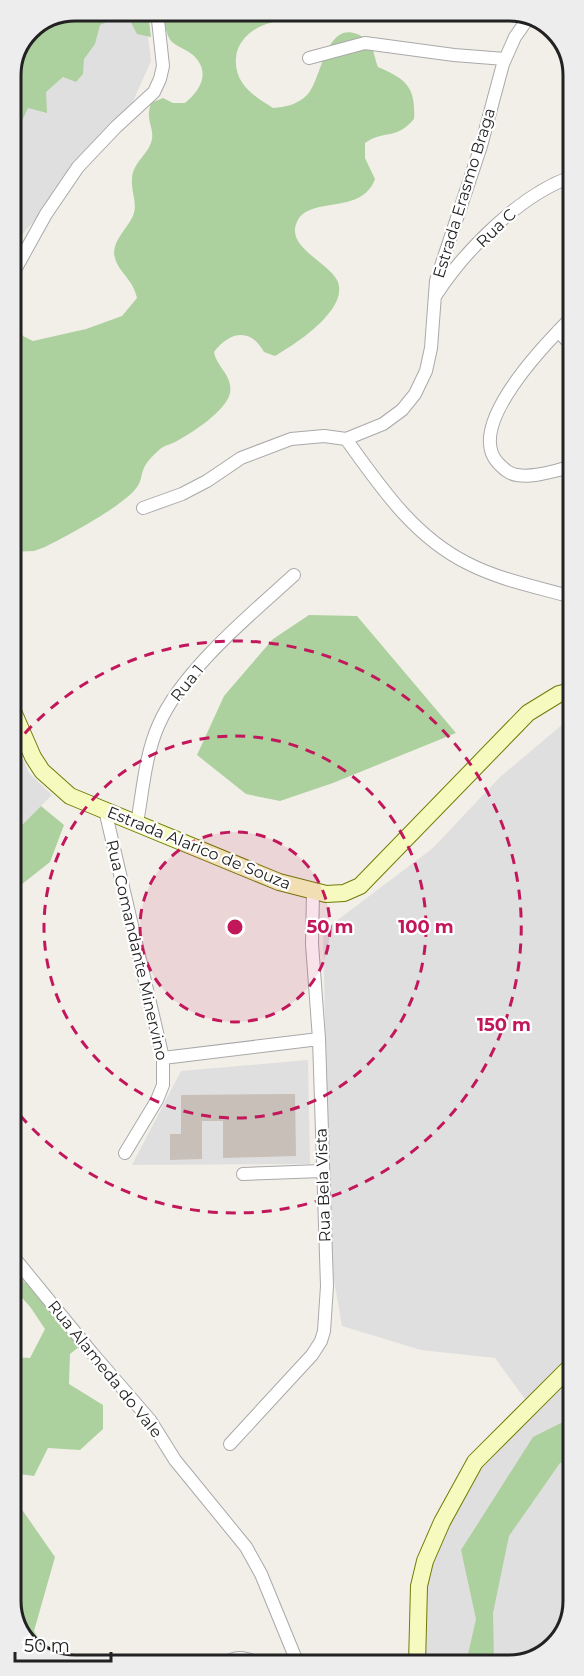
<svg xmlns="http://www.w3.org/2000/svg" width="584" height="1676" font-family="Montserrat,sans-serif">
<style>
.residential{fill:#e0dfdf}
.forest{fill:#add19e}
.building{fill:#c7bfb8}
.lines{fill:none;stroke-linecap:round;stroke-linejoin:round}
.street-casing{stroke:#a9a9a9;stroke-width:14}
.secondary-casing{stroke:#707d05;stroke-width:18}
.street{stroke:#fff;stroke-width:12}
.secondary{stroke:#f7fabf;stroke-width:16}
.ring{fill:none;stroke:#c2185b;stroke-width:3;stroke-dasharray:10 8}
.labels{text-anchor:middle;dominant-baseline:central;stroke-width:4.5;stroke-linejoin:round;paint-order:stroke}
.street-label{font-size:16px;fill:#222;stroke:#fff}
.rim{fill:none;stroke:#222;stroke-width:3}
.centre{fill:#c2185b;stroke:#fff;stroke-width:3}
.ring-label{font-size:18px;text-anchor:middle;font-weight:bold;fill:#c2185b;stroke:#fff;stroke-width:4.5;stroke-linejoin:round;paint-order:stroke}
</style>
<rect width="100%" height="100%" fill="#f2efe9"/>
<!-- residential -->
<path class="residential" d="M75,11H145L151,61L126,117L11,247V71L30,29Z
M569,719H572L573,1601L560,1640L526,1663L420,1664V1567L478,1460L530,1406L495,1358L421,1350L342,1326L330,1257L323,931L433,848L500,777Z
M12,735L29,773L52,795L12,835Z
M308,1060L310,1164L132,1165L181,1071Z"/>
<!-- forest -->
<path class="forest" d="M75,11H148L151,37L137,34L126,13L100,25L95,44L84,59L83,74L76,82L63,77L46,92L47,113L28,108L14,138L11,135V71L30,29Z
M162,11H341C319,31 299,17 274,22C256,25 237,39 236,58C234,84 254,96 273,108C285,107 297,105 307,95C322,80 325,21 357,34C362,36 368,40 371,45C374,51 375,60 378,67C406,79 416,87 414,119C395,141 385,129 365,143V158L375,179C362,215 312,196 298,220C283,246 327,261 337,280C351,308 296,344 275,356L264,352C251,328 230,331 214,352C217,368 233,375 230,393C227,410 192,433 177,441C172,444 165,445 160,449C156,453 148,460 145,466C141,472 142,481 137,487C125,505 67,536 45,547L34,551L11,552V316L18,325L23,336L33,341L86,329L122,316L137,298C133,279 119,273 115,258C110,243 127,229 133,216C138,203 131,193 132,180C132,162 149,155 152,139C154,126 145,121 151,103L163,98L173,103H185C201,90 211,72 193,55C187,50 178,47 172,42C165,35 165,20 162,11Z
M309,615L357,616L456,733L333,783L280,801L246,794L197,755L224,696L273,639Z
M41,806L64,825L50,862L12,892V835Z
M13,1245L24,1282L49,1289L61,1308L79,1326L85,1342L70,1354L69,1384L103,1405V1429L80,1450L48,1448L34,1476L13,1473L12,1357L30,1358L45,1329L31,1308L12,1286Z
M573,1417V1460L560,1463L509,1536L493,1613L494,1663H466L476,1619L461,1550L533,1437Z
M13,1492L16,1501L55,1557L34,1631L45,1651L51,1658L36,1652L13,1618Z"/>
<!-- building -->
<path class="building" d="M295,1094L296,1156L223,1158V1121H202V1159L170,1160V1134H181V1095Z"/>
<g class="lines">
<defs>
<path id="street" d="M309,58L365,43L454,55L505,59
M11,277L46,214L78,167L116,127L154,92L160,79L163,66L157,11
M436,295C465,250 520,195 571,177
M572,317C547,342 464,426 498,463C504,469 509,474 517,475C535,478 555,470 572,467
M558,331L572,346
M346,439C380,486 413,536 467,563C500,580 537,587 572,597
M143,508L182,494L207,481L241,458L291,439L324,436L346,439L383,424L402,410L415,394L426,371L431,348L436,281L481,146L503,64L515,37L529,17
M105,810L163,1058V1085L157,1100L125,1153
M137,823C143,790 145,755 159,724C182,671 251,614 294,575
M163,1058L319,1039
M243,1174L322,1171
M12,1255L92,1353L150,1420L175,1460L246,1547L261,1574L298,1664
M230,1444L312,1355L321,1341L324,1331L327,1286L319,1039L312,944L313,892
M552,1645L563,1633
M224,1665C236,1653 248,1659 262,1664"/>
<path id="secondary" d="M12,709L33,757L42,771L70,796L279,882L326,894L344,893L360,886L528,713L559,694L572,691
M417,1664L419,1586L425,1561L442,1522L475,1462L573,1364"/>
</defs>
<!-- street casing -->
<use href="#street" class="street-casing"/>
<!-- secondary casing -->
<use href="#secondary" class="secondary-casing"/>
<!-- street -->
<use href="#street" class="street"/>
<!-- secondary -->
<use href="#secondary" class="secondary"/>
</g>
<!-- distance rings -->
<circle cx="235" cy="927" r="95" fill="#c2185b" fill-opacity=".12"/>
<g class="ring">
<circle cx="235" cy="927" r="95"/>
<circle cx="235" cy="927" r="191"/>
<path d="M13 747A286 286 0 1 1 13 1107"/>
</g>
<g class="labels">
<!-- street labels -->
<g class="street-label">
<text transform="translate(464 193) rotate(-73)">Estrada Erasmo Braga</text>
<text transform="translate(496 228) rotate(-44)">Rua C</text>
<text transform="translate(187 683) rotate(-51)">Rua 1</text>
<text transform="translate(199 848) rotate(22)">Estrada Alarico de Souza</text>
<text transform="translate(137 950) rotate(77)">Rua Comandante Minervino</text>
<text transform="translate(323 1185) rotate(-92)">Rua Bela Vista</text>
<text transform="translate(105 1369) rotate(51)">Rua Alameda do Vale</text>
</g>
</g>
<!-- crop -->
<path d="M0 0H584V1676H0ZM75 21H509A54 54 0 0 1 563 75V1601A54 54 0 0 1 509 1655H75A54 54 0 0 1 21 1601V75A54 54 0 0 1 75 21Z" fill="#ededed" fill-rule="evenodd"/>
<path class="rim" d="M75 21H509A54 54 0 0 1 563 75V1601A54 54 0 0 1 509 1655H75A54 54 0 0 1 21 1601V75A54 54 0 0 1 75 21Z"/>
<circle cx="235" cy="927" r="9" class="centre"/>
<g class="ring-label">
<text x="330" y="933">50 m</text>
<text x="426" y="933">100 m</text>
<text x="504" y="1031">150 m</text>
</g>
<!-- scale -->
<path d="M15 1652v9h96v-9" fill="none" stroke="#222222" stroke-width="3"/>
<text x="24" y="1652" font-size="18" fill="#222222" stroke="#ffffff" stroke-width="4.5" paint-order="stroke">50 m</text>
</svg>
